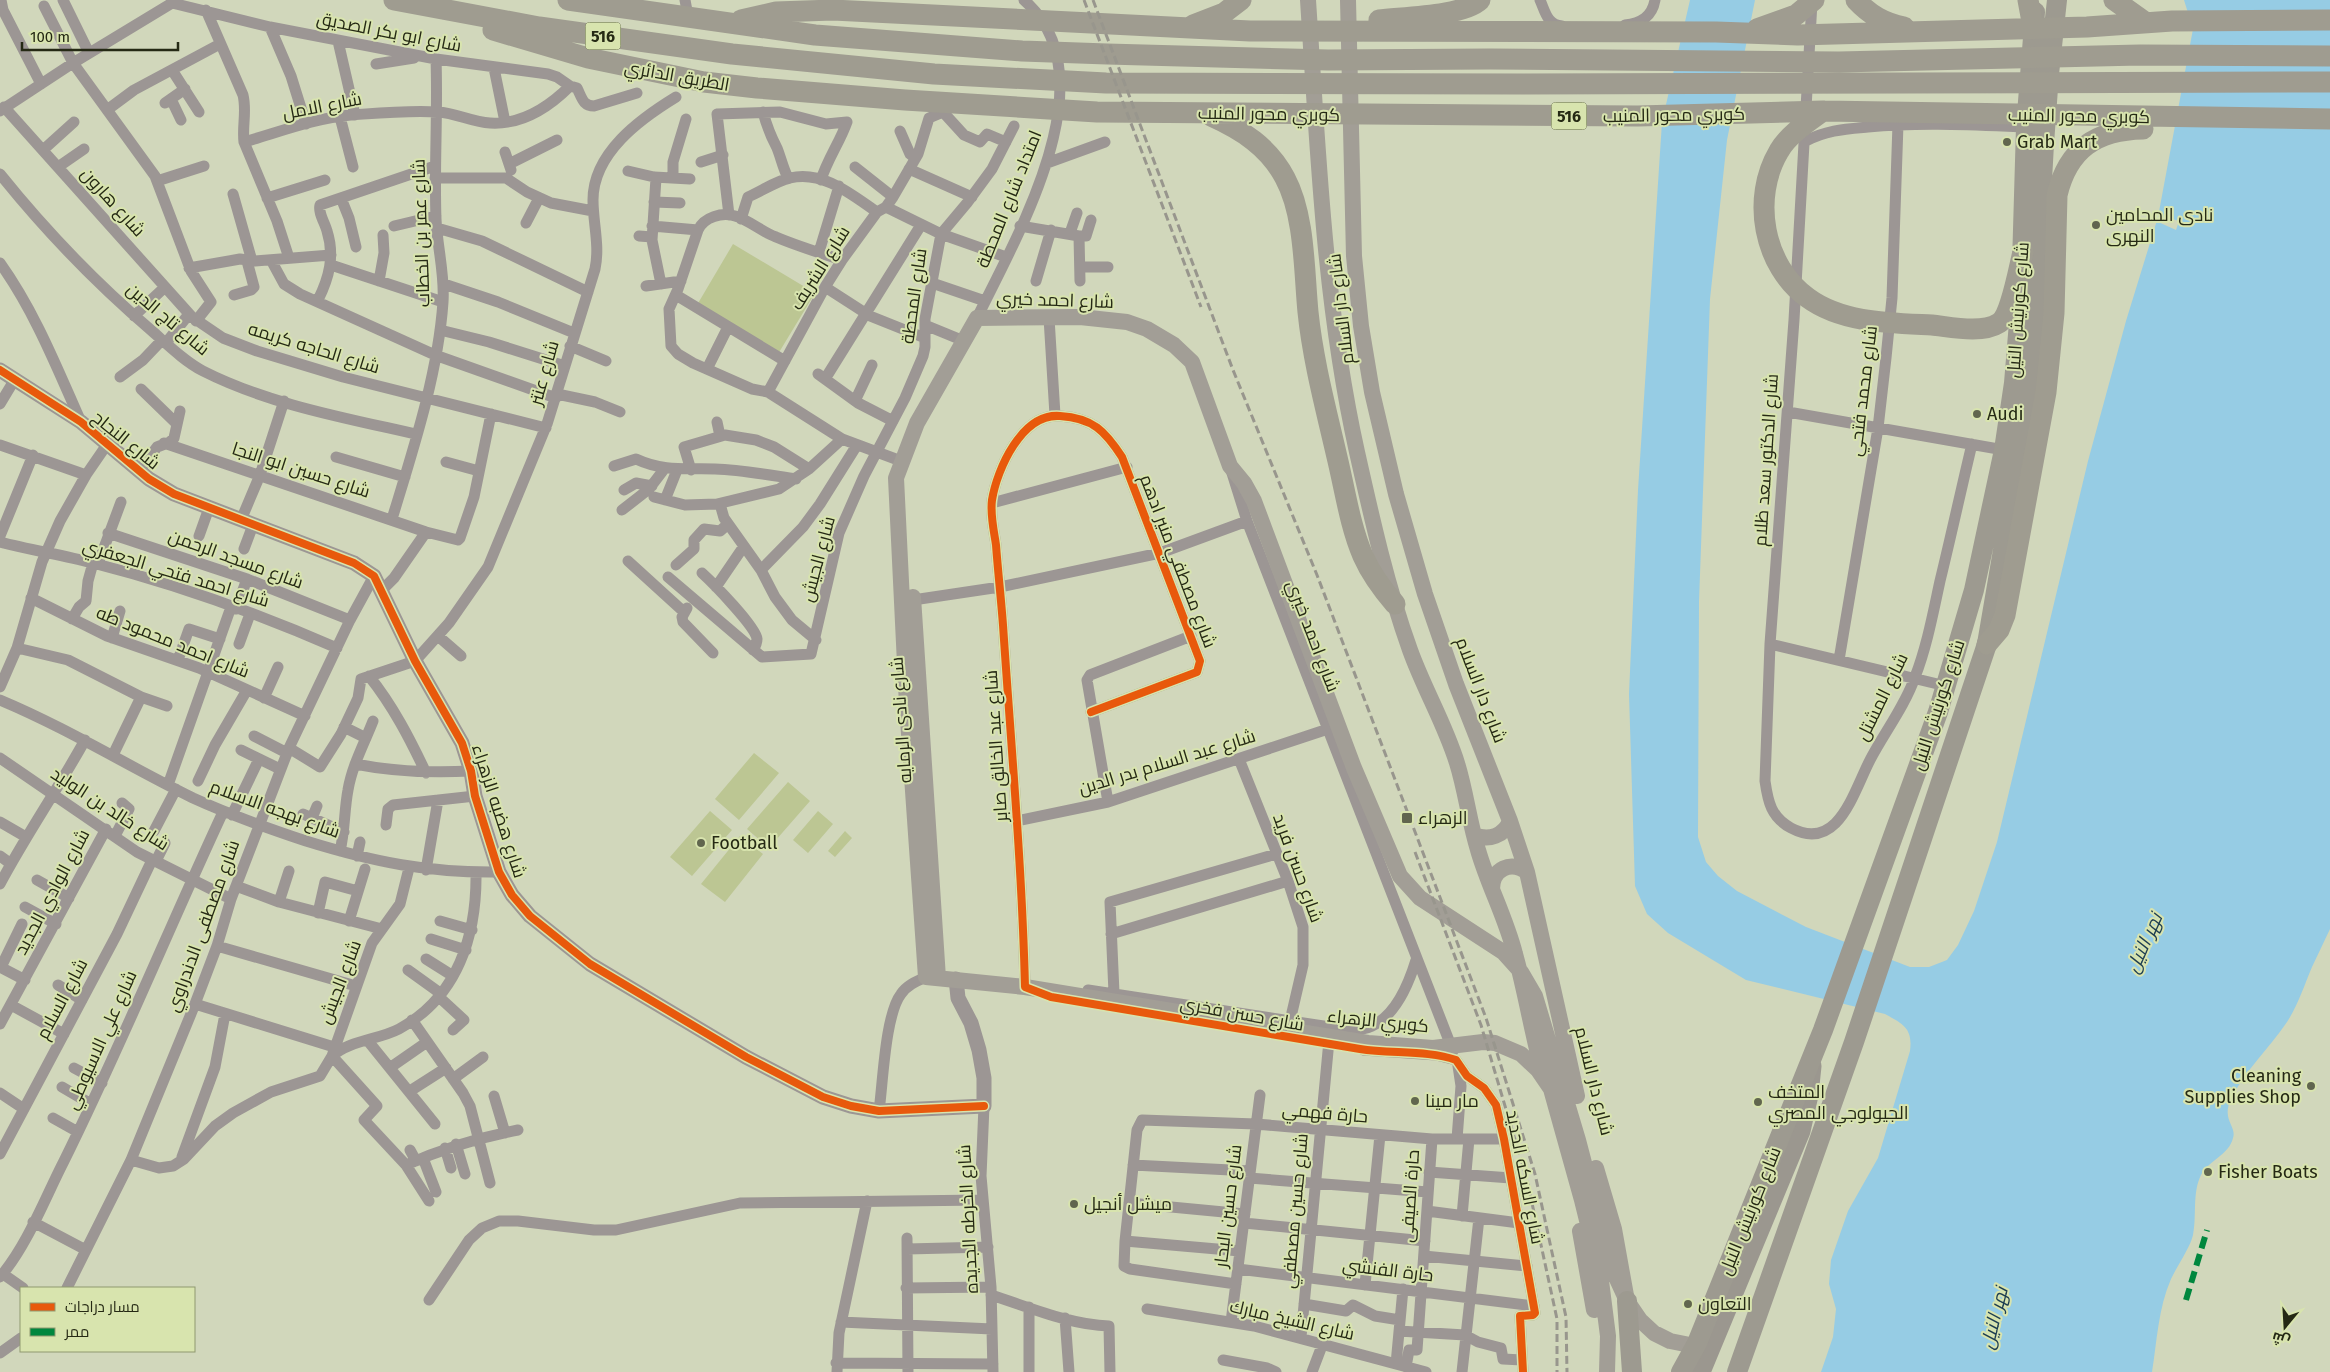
<svg xmlns="http://www.w3.org/2000/svg" width="2330" height="1372" font-family="'Fira Sans',Cairo,sans-serif">
<style>
.green{fill:#bcc693}
.water{fill:#96cce4}
.pier{fill:#d1d7bb}
.lines{fill:none;stroke-linecap:round;stroke-linejoin:round}
.minor{stroke:#9c9694;stroke-width:11}
.tertiary{stroke:#9c9694;stroke-width:15}
.secondary{stroke:#a29e96;stroke-width:16}
.primary{stroke:#9b978f;stroke-width:19}
.trunk{stroke:#9d9a90;stroke-width:20}
.motorway{stroke:#9f9c90;stroke-width:21}
.rail{stroke:#98968d;stroke-width:3;stroke-dasharray:8 4;stroke-linecap:butt}
.quiet{stroke:#00873e;stroke-width:6;stroke-dasharray:12 6;stroke-linecap:butt}
.cycleway-casing{stroke:#d8e4ae;stroke-width:11}
.cycleway{stroke:#e8590c;stroke-width:8}
.poi-dot{fill:#61664e;stroke:#d8e4ae;stroke-width:2}
.labels{text-anchor:middle;dominant-baseline:central;stroke-width:4;stroke-linejoin:round;paint-order:stroke}
.shield{fill:#d8e4ae;stroke:#5b6142;stroke-width:1}
.shield-label{font-size:16px;font-weight:bold;fill:#252914}
.street-label{font-size:18px;fill:#252914;stroke:#d8e4ae}
.poi-label{font-size:18px;fill:#252914;stroke:#d8e4ae;text-anchor:start}
.water-label{font-size:19px;font-style:italic;fill:#1c3d51;stroke:#d8e4ae}
</style>
<rect width="100%" height="100%" fill="#d1d7bb"/>
<!-- green -->
<path class="green" d="M733,244L815,293L778,354L697,305Z
M754,753L779,773L739,820L715,799Z
M788,782L810,801L769,848L747,829Z
M710,811L732,830L692,876L670,857Z
M818,811L833,824L808,853L793,840Z
M845,831L852,838L835,857L828,851Z
M740,836L763,854L725,902L701,884Z"/>
<!-- water -->
<path class="water" d="M1690,0H1755L1727,140L1710,299L1699,602L1698,837L1706,862L1718,876L1737,891L1806,927L1910,967H1929L1947,960L1958,945L1974,911L1997,842L2088,461L2126,321L2158,217L2193,29L2184,0H2330V929C2324,942 2318,954 2312,967C2304,986 2298,1005 2287,1022C2269,1049 2245,1070 2231,1099C2221,1120 2237,1126 2233,1138C2229,1155 2209,1160 2201,1175C2192,1193 2197,1216 2193,1235C2190,1248 2177,1266 2171,1279C2158,1309 2157,1341 2152,1372H1821L1833,1337L1836,1309L1829,1284L1831,1260L1848,1211L1878,1158L1910,1051C1913,1028 1903,1024 1885,1014L1746,980L1668,933L1647,914L1635,886L1629,694L1638,490L1662,122Z"/>
<!-- pier -->
<path class="pier" d="M2158,217L2164,219L2166,217L2179,221L2176,230L2156,221Z"/>
<g class="lines">
<!-- minor -->
<path class="minor" d="M1,0L3,10L41,84
M63,0L89,53
M685,0L688,16
M1540,0C1545,11 1547,25 1562,26
M1812,2L1794,320L1770,644L1765,781C1768,802 1771,817 1791,828C1838,853 1853,793 1870,760C1884,733 1905,706 1915,677C1927,646 1933,613 1940,581C1951,536 1961,490 1972,444
M44,6L73,63L155,176L191,271L211,302L196,321
M206,10L243,95C247,111 242,126 244,142L277,221L289,258
M1625,25C1641,23 1652,17 1655,0
M270,27L291,76L306,124
M338,41L355,115
M376,64L414,58
M494,68L505,122
M172,70L199,112
M171,99L181,120
M165,103L185,89
M4,107L192,317L223,338L257,351L343,377L546,428
M107,110L134,90L220,44
M0,111L73,63L172,3L270,27L436,59L548,74L557,77L570,86
M763,112C767,127 770,135 777,148C781,158 783,168 788,178
M340,117L353,167
M900,131L910,154L915,158
M1806,141C1826,130 1846,129 1868,127C1921,122 1973,125 2026,127
M244,142C279,132 315,118 351,115C379,113 410,110 438,112C456,113 472,122 490,123C522,125 549,107 570,86L577,88C582,98 583,106 594,106L637,93
M43,150L74,122
M505,152L511,170
M701,162L723,155
M1047,163L1105,142
M509,164L557,140
M58,167L84,149
M855,167L893,197
M909,169L972,197
M628,171L654,177L690,179
M0,174C45,230 97,284 152,331C168,345 184,361 203,371C268,404 345,418 416,434
M435,178H506L527,192L551,203L593,211
M656,178L652,240L661,284
M673,178V162L686,119
M821,180C827,160 840,142 847,122
M157,181L204,166
M233,194L252,261
M267,198L325,180
M341,198L349,218L356,247
M654,202L680,203
M886,207L941,234L1006,257
M729,215L717,114L780,112L826,124L847,122
M741,219L748,197C762,191 776,181 790,178C823,170 852,195 877,212
M526,223L539,198
M394,226L436,216
M652,226L698,230
M1020,226L1079,236L1080,281
M437,228L482,241L588,292
M1070,233L1077,213
M639,236L652,237
M1079,236H1086L1091,220
M819,252L839,186
M271,260L284,284L300,294L435,355L556,398
M842,260C820,253 797,246 776,237C762,232 749,220 735,216C722,212 704,217 698,230L678,289L669,309L671,346L678,354L693,363L752,389L768,392L842,439L901,461
M0,263C35,312 57,368 81,422
M331,265L443,302
M1080,267H1108
M189,268L240,259L255,261L331,255
M379,281L384,253L383,235
M1036,281L1051,230
M932,283L985,301
M444,284L498,302L574,333
M646,286L681,281
M825,287L870,316L925,338
M234,295L251,290L254,287L247,261
M676,295L785,361
M318,300C329,278 335,256 327,231C325,223 318,213 320,205L435,166
M134,316L165,287
M977,318C1016,237 1112,76 1024,0
M1049,318L1055,415
M925,325L964,341
M440,330L489,342L565,366
M166,343L189,314
M570,346L606,361
M707,369L728,327
M818,374L858,403L893,421
M120,377L143,360L162,340
M825,379L921,225
M141,389L177,424
M768,392L825,287L842,260L877,212L886,207L893,197L918,154L929,118L943,112L964,135L980,142L987,134L1006,142
M557,394L595,402L620,412
M855,401L872,365
M0,404L15,379
M1788,412L2004,450
M717,422L720,436
M164,443L426,532L458,540L460,538L474,497L491,414
M0,445L86,475
M336,457L405,477
M446,462L479,471
M614,466L636,459C664,472 686,468 715,469C742,470 769,475 796,479
M140,470L157,447L170,442L174,438L180,411
M691,470L684,447L725,435L756,440L774,447L809,469
M1232,473L1247,521L1453,1051
M624,490L636,483L652,486
M654,497L685,505L717,504L779,489L809,469L842,439
M665,500L677,470
M992,503L1127,467
M720,504L724,518L761,570L775,597L792,620L816,640
M622,510L649,489L665,468
M392,519C413,450 438,374 443,302C445,274 437,246 436,219C434,166 438,113 436,59
M241,520L260,475L284,401
M108,533L247,579L350,620
M0,536L33,455
M199,536L209,508
M0,542C31,550 62,555 93,563C176,584 259,614 337,648
M244,549L253,525
M628,561L684,612
M98,564L121,502
M676,565L694,549V540L704,529L720,531L728,524
M761,570L803,527L820,504L857,445
M702,573C713,583 756,627 757,639C757,643 755,647 753,650
M668,577L762,657L811,654L839,533L864,476L905,398L923,356L925,347V319L941,234L967,203L992,169L1014,126
M716,587L744,546
M382,590L394,578L426,532
M31,598L107,636L199,668L305,716
M913,600L1000,587L1160,553L1247,521
M687,608L682,617L683,622L713,653
M236,609L247,579
M72,619L79,607L86,601L88,581L93,563
M438,636L461,656
M112,638L120,611
M239,644L250,614
M1770,644L1946,686
M17,648L68,660L141,697L167,706
M178,660L189,629L220,639
M1839,660L1878,428L1886,358L1892,298L1898,124
M369,676C393,706 410,739 426,773
M0,687L17,648L42,562L60,521L86,475L108,443
M264,698L278,667
M0,700C67,728 128,766 193,798C230,815 267,828 306,841C374,862 428,873 499,872
M344,727L366,738
M254,736L287,753
M289,748L320,767L341,734L358,698L361,679L415,661L449,623L488,567L547,424L595,269C600,246 593,223 593,200C593,153 640,119 676,97
M241,750L280,769
M113,755L141,697
M0,758L137,852L231,899
M1239,759L1288,881L1303,927V965L1290,1021
M355,764C395,772 431,773 471,771
M198,781L215,745L247,690
M168,785L231,607
M1108,802L1087,680L1090,675L1191,636
M303,814L344,832
M232,815L259,759
M312,818L317,806
M1016,821L1108,802L1328,729
M0,822L26,837
M386,825L388,809L393,805L475,796
M154,831L176,789
M115,836L129,809L122,803
M340,851C345,831 344,811 348,790C352,766 364,744 373,721
M0,856L11,864
M357,856L360,842
M156,861L165,843
M426,870L438,800
M37,880L69,898
M0,884C26,835 58,789 85,740
M236,886L279,902L382,929
M279,902L289,871
M25,907L56,924
M318,913L325,882L358,891
M349,921L365,869
M440,921L472,930
M1111,934L1288,881
M431,939L466,950
M217,946L356,986
M426,959L453,976
M0,967L25,980
M1,967L22,924
M408,970L440,993
M58,985L82,1000
M1031,989L1025,987C1022,866 1011,745 1003,625C1001,598 998,572 996,545C994,531 990,515 992,500C997,469 1022,413 1060,416C1093,418 1105,431 1122,457L1200,661L1197,672L1091,712
M1088,990L1330,1027C1344,1029 1360,1032 1372,1026C1396,1015 1409,983 1416,960
M1114,993L1110,902L1276,854
M438,996L464,1020L453,1030
M195,1004L334,1047
M11,1005L64,1034
M412,1020L463,1093L470,1106L490,1183
M0,1024L106,829
M368,1041L435,1124
M1363,1050L1436,1055L1456,1060L1467,1076L1484,1088L1496,1105L1504,1139L1535,1313L1533,1315L1520,1316L1523,1372
M332,1056C350,1040 378,1040 399,1029C458,997 477,935 476,872
M332,1056L377,1106L364,1120L406,1165L429,1201
M391,1067L427,1042
M74,1068L102,1083
M453,1079L483,1057
M62,1087L91,1104
M410,1091L446,1068
M0,1093L24,1109
M494,1096L505,1133
M984,1106L981,1176L991,1287L993,1372
M879,1111C883,1083 885,1015 901,994C907,985 917,981 926,977
M53,1118L78,1132
M1457,1139L1461,1086L1458,1066
M456,1144L465,1174
M445,1148L451,1168
M410,1150L416,1161
M0,1154L117,934L152,860
M182,1157L215,1067L225,1014
M423,1158L436,1192
M131,1160L159,1168L173,1166L184,1159L215,1126L233,1113L271,1092L320,1076L332,1056L372,943L400,904L409,868
M406,1165C444,1148 477,1138 518,1130
M1133,1165L1250,1171
M1429,1172L1511,1178
M1249,1178L1428,1192
M1129,1203L1245,1214
M1427,1211L1519,1223
M1462,1216L1469,1139
M33,1222L86,1250
M1244,1223L1425,1241
M907,1238L908,1372
M1125,1241L1240,1251
M907,1249L988,1247
M1424,1256L1527,1266
M1238,1269L1534,1306
M3,1274L23,1288
M0,1277C27,1246 45,1198 64,1161C121,1046 169,928 223,812
M1236,1284L1130,1269L1124,1266L1125,1241L1137,1130L1142,1120L1256,1124L1432,1139H1504
M1365,1285L1380,1135
M67,1288L131,1160L195,1004L217,946L231,899L289,748L350,620L374,576
M906,1288L991,1287
M991,1295C1029,1307 1070,1325 1109,1326L1110,1372
M429,1300L469,1240L482,1228L499,1221H518L594,1230H616L740,1203L983,1200
M1304,1304L1346,1311L1353,1305L1375,1316L1400,1320
M1029,1307V1372
M1147,1309L1254,1326L1426,1372
M1065,1318L1069,1372
M841,1322L992,1329
M1231,1322L1260,1095
M1399,1331L1465,1335L1478,1342L1501,1348L1503,1359L1522,1360
M1301,1337L1330,1030
M0,1353L21,1338
M1223,1360L1267,1368L1276,1372
M836,1363L993,1364
M1396,1364L1403,1289
M1406,1367L1409,1350H1417L1432,1139
M837,1372L839,1333L867,1201
M1312,1372L1323,1343
M1462,1372L1479,1218"/>
<!-- tertiary -->
<path class="tertiary" d="M0,370L81,422L149,479L174,494L354,563L374,576L415,661L462,743L471,771L475,796L499,872L512,895L530,916L590,964L746,1057L823,1097L851,1106L879,1111L984,1106V1078L979,1050L971,1023L958,998L956,979"/>
<!-- secondary -->
<path class="secondary" d="M1308,0C1318,152 1324,303 1357,452C1372,519 1387,586 1410,650C1424,689 1445,724 1457,763C1466,792 1469,821 1478,850C1488,885 1506,918 1515,954C1526,993 1532,1034 1543,1073
M1348,0L1354,256L1361,326L1372,392L1396,494L1425,594L1456,684L1510,821L1527,872L1577,1096
M913,597L938,978
M1474,835C1489,841 1504,836 1510,821
M1492,889C1492,869 1511,860 1527,872
M1596,1168L1614,1229L1627,1301L1640,1320L1654,1333L1670,1341L1695,1346
M1580,1231L1594,1310
M1607,1372L1608,1336L1600,1273L1582,1200L1551,1089L1538,1070L1521,1054L1495,1043L1483,1042L1433,1048L1368,1043L1025,987L926,977L907,705L896,478L917,423L977,318L1080,317L1127,322L1147,329L1174,345L1192,362L1230,466L1244,483L1254,501L1354,768L1400,876L1420,898L1503,952L1521,972L1535,996L1578,1140L1611,1266L1627,1301"/>
<!-- primary -->
<path class="primary" d="M1701,1372L1801,1131L1809,1095L1812,1066"/>
<!-- trunk -->
<path class="trunk" d="M1627,1301L1632,1372
M1681,1372L1697,1343L1823,1030L1938,712L1974,590L2004,450L2014,383L2021,298L2026,127L2035,12
M1737,1372L1854,1042L1987,644L2021,445L2032,361L2044,144L2049,74L2057,0"/>
<!-- motorway -->
<path class="motorway" d="M394,0L539,27L732,54L934,74L1106,83L1523,84L2330,82
M568,0L815,35L1022,51L1107,54L1328,60L1490,59L1839,62L2140,55L2330,56
M1856,0C1870,15 1884,23 1904,27
M2028,0L2033,27
M2114,0L2145,22
M741,20L776,12L833,10L1250,31L1716,32L1798,35L2087,27L2172,21L2330,20
M1379,20C1404,17 1463,16 1480,0
M1193,25L1224,13L1241,0
M1757,29L1796,15L1814,0
M493,30L588,58L704,82L757,88L905,100L1097,112L1638,116L1823,111L2330,119
M1823,111C1808,122 1788,135 1779,151C1751,198 1763,266 1808,298C1842,323 1891,323 1932,325C1951,327 1982,334 1999,323C2011,315 2019,267 2023,252
M1211,116C1242,130 1269,147 1285,178C1305,215 1304,271 1308,312C1313,361 1326,409 1337,457C1345,490 1350,526 1363,556C1371,574 1382,589 1395,604
M1987,644L1999,630L2005,615L2046,392L2054,313L2057,195C2068,149 2096,130 2143,129"/>
<!-- rail -->
<path class="rail" d="M1084,0L1201,307
M1093,0L1233,370L1317,575L1486,1018L1535,1174L1566,1317L1567,1372
M1415,852L1481,1025L1527,1180L1557,1319V1372"/>
<!-- quiet -->
<path class="quiet" d="M2186,1300L2207,1230"/>
<defs>
<path id="cycleway" d="M0,370L81,422L149,479L174,494L354,563L374,576L415,661L462,743L471,771L475,796L499,872L512,895L530,916L590,964L746,1057L823,1097L851,1106L879,1111L984,1106
M1091,712L1197,672L1200,661L1122,457C1105,431 1093,418 1060,416C1022,413 997,469 992,500C990,515 994,531 996,545C998,572 1001,598 1003,625C1011,745 1022,866 1025,987L1051,997L1360,1049C1391,1054 1428,1050 1456,1060L1467,1076L1484,1088L1496,1105L1504,1139L1535,1313L1533,1315L1520,1316L1523,1372"/>
</defs>
<!-- cycleway casing -->
<use href="#cycleway" class="cycleway-casing"/>
<!-- cycleway -->
<use href="#cycleway" class="cycleway"/>
</g>
<!-- markers -->
<g class="poi-dot">
<circle cx="2007" cy="142" r="5"/>
<circle cx="2096" cy="225" r="5"/>
<circle cx="1977" cy="414" r="5"/>
<rect x="1401" y="812" width="12" height="12" rx="2.5"/>
<circle cx="701" cy="843" r="5"/>
<circle cx="2311" cy="1086" r="5"/>
<circle cx="1415" cy="1101" r="5"/>
<circle cx="1758" cy="1102" r="5"/>
<circle cx="2208" cy="1172" r="5"/>
<circle cx="1074" cy="1204" r="5"/>
<circle cx="1688" cy="1304" r="5"/>
</g>
<g class="labels">
<!-- shield labels -->
<g class="shield">
<rect x="585.5" y="22.5" width="35" height="27" rx="4"/>
<rect x="1551.5" y="102.5" width="35" height="27" rx="4"/>
</g>
<g class="shield-label">
<text x="603" y="36">516</text>
<text x="1569" y="116">516</text>
</g>
<!-- street labels -->
<g class="street-label">
<text transform="translate(389 32) rotate(11)">شارع ابو بكر الصديق</text>
<text transform="translate(677 76) rotate(10)">الطريق الدائري</text>
<text transform="translate(322 106) rotate(-11)">شارع الامل</text>
<text transform="translate(1269 114) rotate(1)">كوبري محور المنيب</text>
<text transform="translate(1674 115) rotate(-1)">كوبري محور المنيب</text>
<text transform="translate(2079 116) rotate(1)">كوبري محور المنيب</text>
<text transform="translate(1009 199) rotate(-68)">امتداد شارع المحطة</text>
<text transform="translate(113 202) rotate(48)">شارع هارون</text>
<text transform="translate(421 233) rotate(-92)">شارع عمر بن الخطاب</text>
<text transform="translate(820 268) rotate(-58)">شارع الشريف</text>
<text transform="translate(914 296) rotate(-82)">شارع المحطة</text>
<text transform="translate(1055 300) rotate(2)">شارع احمد خيري</text>
<text transform="translate(1341 309) rotate(-97)">شارع دار السلام</text>
<text transform="translate(2018 310) rotate(-86)">شارع كورنيش النيل</text>
<text transform="translate(168 319) rotate(40)">شارع تاج الدين</text>
<text transform="translate(314 348) rotate(17)">شارع الحاجه كريمه</text>
<text transform="translate(544 373) rotate(-74)">شارع عنتر</text>
<text transform="translate(1863 391) rotate(-83)">شارع محمد فتحي</text>
<text transform="translate(126 440) rotate(39)">شارع النجاح</text>
<text transform="translate(1766 460) rotate(-86)">شارع الدكتور سعد ظلام</text>
<text transform="translate(301 470) rotate(18)">شارع حسين ابو النجا</text>
<text transform="translate(236 559) rotate(20)">شارع مسجد الرحمن</text>
<text transform="translate(818 559) rotate(-75)">شارع الجيش</text>
<text transform="translate(1178 561) rotate(69)">شارع مصطفي منير ادهم</text>
<text transform="translate(176 573) rotate(17)">شارع احمد فتحي الجعفري</text>
<text transform="translate(1313 636) rotate(69)">شارع احمد خيري</text>
<text transform="translate(173 642) rotate(22)">شارع احمد محمود طه</text>
<text transform="translate(1481 690) rotate(69)">شارع دار السلام</text>
<text transform="translate(1882 697) rotate(-64)">شارع المشتل</text>
<text transform="translate(1938 705) rotate(-72)">شارع كورنيش النيل</text>
<text transform="translate(901 720) rotate(-94)">شارع نادى الرمايه</text>
<text transform="translate(996 746) rotate(-94)">شارع عبد الخالق صابر</text>
<text transform="translate(1167 762) rotate(-17)">شارع عبد السلام بدر الدين</text>
<text transform="translate(110 809) rotate(33)">شارع خالد بن الوليد</text>
<text transform="translate(275 809) rotate(20)">شارع بهجه الاسلام</text>
<text transform="translate(499 811) rotate(72)">شارع هضبه الزهراء</text>
<text transform="translate(1298 868) rotate(70)">شارع حسن فريد</text>
<text transform="translate(52 892) rotate(-62)">شارع الوادي الجديد</text>
<text transform="translate(203 926) rotate(-70)">شارع مصطفى الدندراوي</text>
<text transform="translate(340 982) rotate(-69)">شارع الجيش</text>
<text transform="translate(62 999) rotate(-62)">شارع السلام</text>
<text transform="translate(1242 1014) rotate(10)">شارع حسن فخري</text>
<text transform="translate(1378 1021) rotate(6)">كوبري الزهراء</text>
<text transform="translate(101 1040) rotate(-66)">شارع علي الاسيوطي</text>
<text transform="translate(1594 1081) rotate(76)">شارع دار السلام</text>
<text transform="translate(1325 1113) rotate(5)">حارة فهمي</text>
<text transform="translate(1525 1177) rotate(79)">شارع السكه الحديد</text>
<text transform="translate(1410 1196) rotate(-86)">حارة الصيفى</text>
<text transform="translate(1228 1206) rotate(-83)">شارع حسين البحار</text>
<text transform="translate(1295 1211) rotate(-85)">شارع حسين مصطفي</text>
<text transform="translate(1750 1211) rotate(-68)">شارع كورنيش النيل</text>
<text transform="translate(968 1219) rotate(-93)">شارع الخرطه الجديده</text>
<text transform="translate(1388 1270) rotate(7)">حارة الفنشي</text>
<text transform="translate(1292 1320) rotate(13)">شارع الشيخ مبارك</text>
</g>
<!-- poi labels -->
<g class="poi-label">
<text x="2017" y="142">Grab Mart</text>
<text x="2106" y="215">نادى المحامين<tspan x="2106" dy="21">النهرى</tspan></text>
<text x="1987" y="414">Audi</text>
<text x="1418" y="818">الزهراء</text>
<text x="711" y="843">Football</text>
<text x="2301" y="1076" text-anchor="end">Cleaning<tspan x="2301" dy="21">Supplies Shop</tspan></text>
<text x="1768" y="1092">المتخف<tspan x="1768" dy="21">الجيولوجي المصري</tspan></text>
<text x="1425" y="1101">مار مينا</text>
<text x="2218" y="1172">Fisher Boats</text>
<text x="1084" y="1204">ميشل أنجيل</text>
<text x="1698" y="1304">التعاون</text>
</g>
<!-- water labels -->
<g class="water-label">
<text transform="translate(2144 943) rotate(-66)">نهر النيل</text>
<text transform="translate(1994 1318) rotate(-76)">نهر النيل</text>
</g>
</g>
<!-- legend -->
<rect x="20" y="1287" width="175" height="65" fill="#d8e4ae" stroke="#909970"/>
<rect x="30" y="1303" width="25" height="8" fill="#e8590c" stroke="#909970"/>
<text x="65" y="1312" font-size="15" fill="#252914">مسار دراجات</text>
<rect x="30" y="1328" width="25" height="8" fill="#00873e" stroke="#909970"/>
<text x="65" y="1337" font-size="15" fill="#252914">ممر</text>
<!-- north arrow -->
<g transform="translate(2285 1327) rotate(198)" stroke="#d8e4ae" stroke-width="4" paint-order="stroke">
<path d="M0-4L9 19L0 12L-9 19Z" fill="#252914"/>
<text y="-8" font-size="14" font-weight="bold" text-anchor="middle" fill="#252914">ش</text>
</g>
<!-- scale -->
<path d="M22 42v8h156v-8" fill="none" stroke="#252914" stroke-width="2.5"/>
<text x="30" y="42" font-size="15" fill="#252914" stroke="#d8e4ae" stroke-width="4" paint-order="stroke">100 m</text>
</svg>
